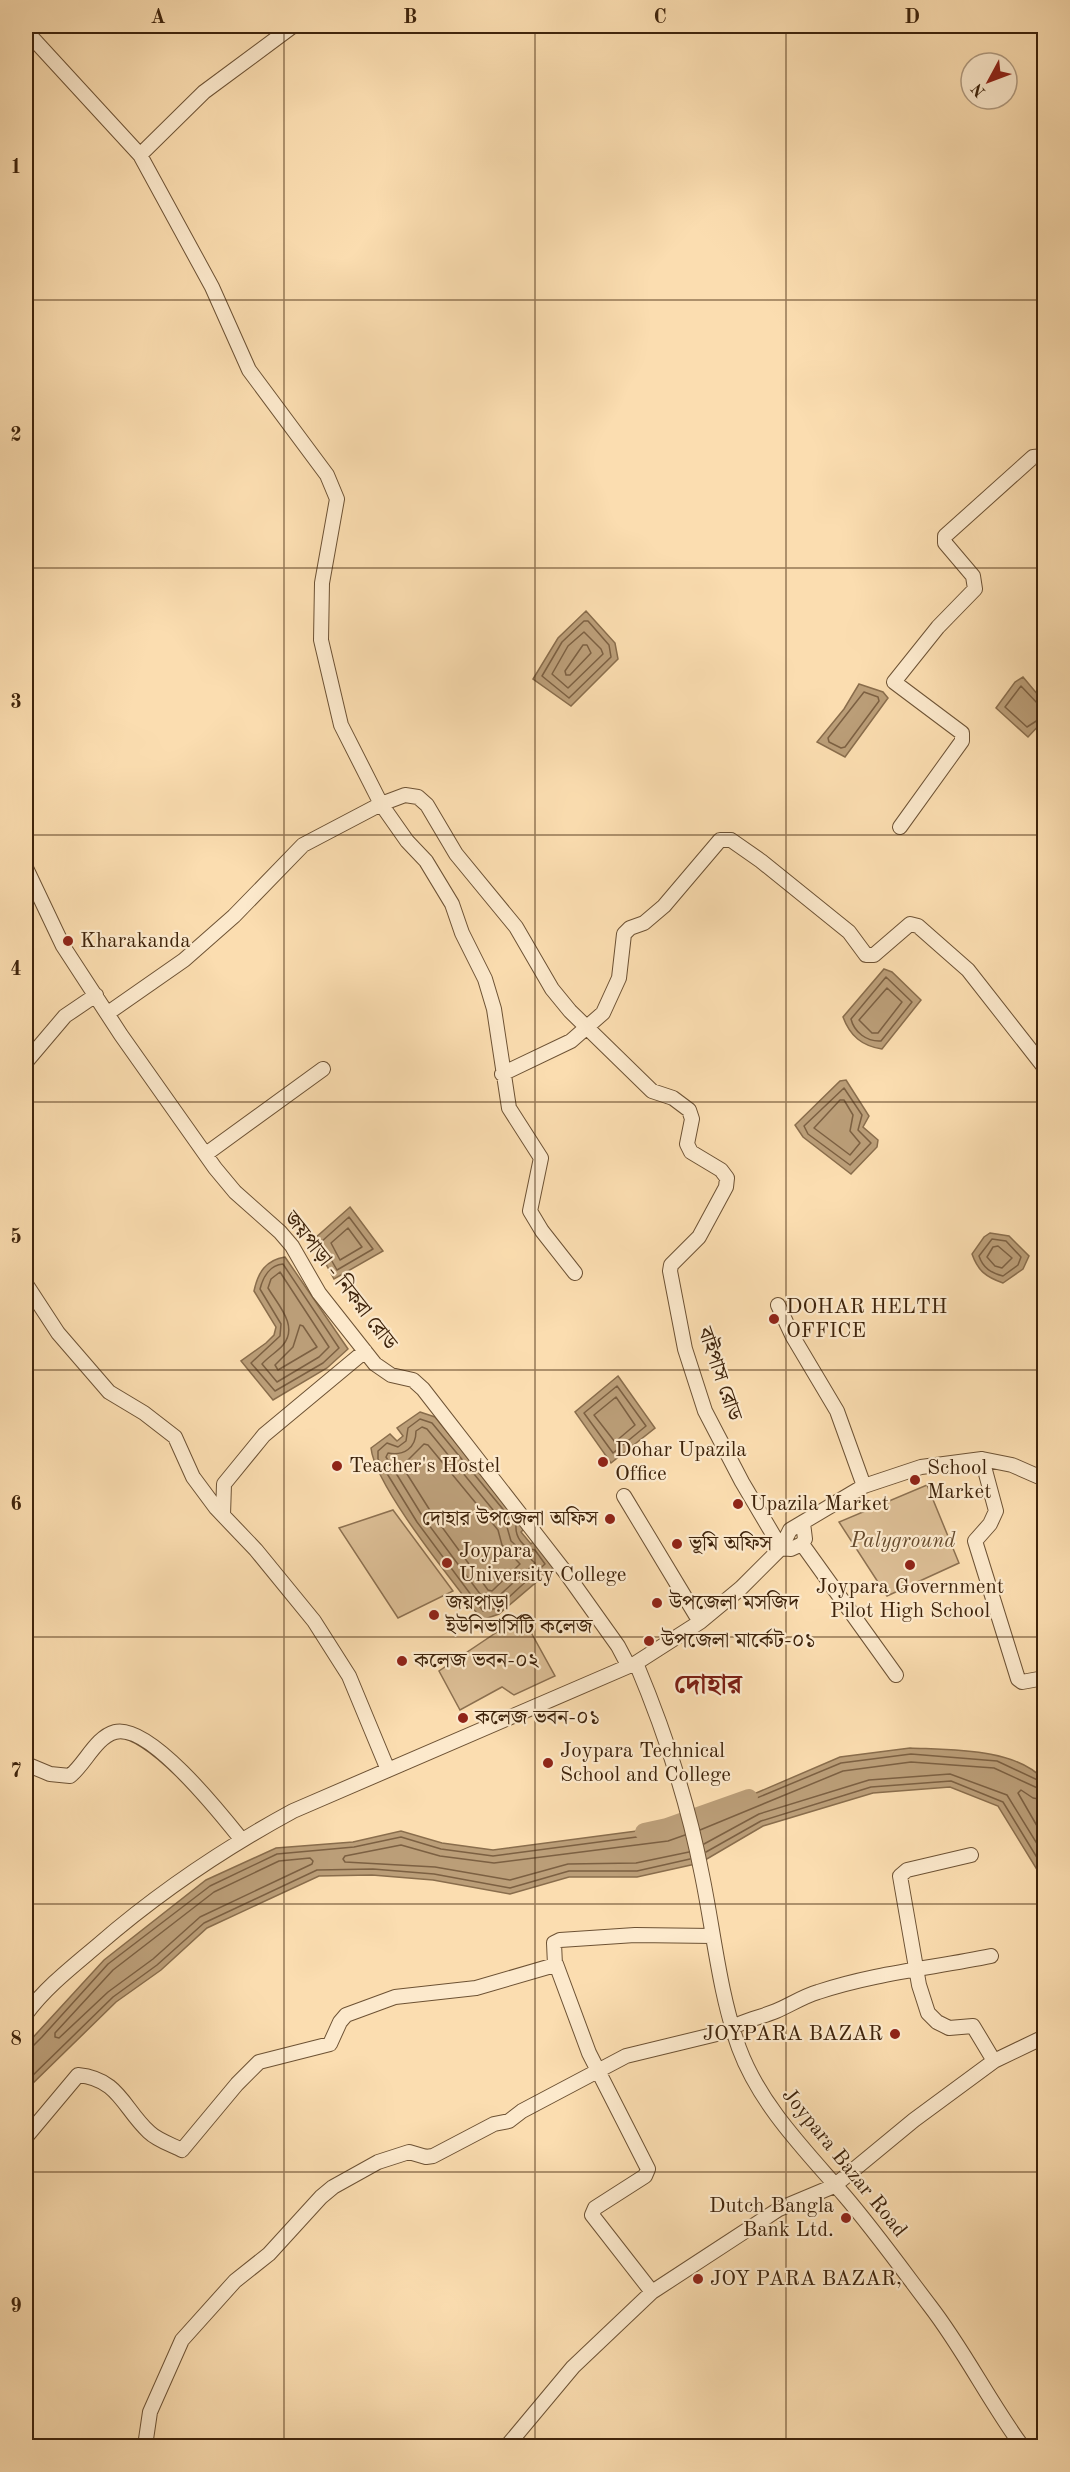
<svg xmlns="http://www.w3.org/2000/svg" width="1070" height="2472" font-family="'Old Standard TT','Noto Serif Bengali',serif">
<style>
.green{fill:#dbbd94;stroke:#8c7050;stroke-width:1.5}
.water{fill:#bb9e78;stroke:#896d4c;stroke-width:1.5}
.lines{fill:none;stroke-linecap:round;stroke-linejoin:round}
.shore{stroke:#7c6042;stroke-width:1.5}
.river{stroke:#bb9e78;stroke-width:18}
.minor-casing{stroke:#6d5234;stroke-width:16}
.minor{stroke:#fce9cc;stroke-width:14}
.grid{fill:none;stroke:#3e230b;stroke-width:1.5;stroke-opacity:0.55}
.poi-dot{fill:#8f2418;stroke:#fce9cc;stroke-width:2}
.labels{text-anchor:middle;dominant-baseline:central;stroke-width:4.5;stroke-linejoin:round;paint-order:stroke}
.poi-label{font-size:21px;fill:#3e230b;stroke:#fce9cc;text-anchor:start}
.street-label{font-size:21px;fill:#3e230b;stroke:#fce9cc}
.park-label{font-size:21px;font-style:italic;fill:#654a2d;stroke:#fce9cc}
.district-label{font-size:27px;font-weight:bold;fill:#7a1f14;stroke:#fce9cc}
.neatline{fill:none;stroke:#3e230b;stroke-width:2}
.grid-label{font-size:20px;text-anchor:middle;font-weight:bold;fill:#3e230b}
</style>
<rect width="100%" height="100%" fill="#fbddb0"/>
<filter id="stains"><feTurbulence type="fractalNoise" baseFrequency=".00333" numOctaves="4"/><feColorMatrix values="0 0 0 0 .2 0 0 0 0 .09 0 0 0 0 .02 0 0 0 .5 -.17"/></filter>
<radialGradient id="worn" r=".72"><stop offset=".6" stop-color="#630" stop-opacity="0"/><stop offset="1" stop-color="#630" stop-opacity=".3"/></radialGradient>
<!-- green -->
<path class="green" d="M927,1485L959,1563L887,1596L839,1522Z
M393,1510L453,1591L398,1618L339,1528Z
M509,1624L528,1627L555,1676L514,1695L502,1687L460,1710L439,1671Z"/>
<!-- water -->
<path class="water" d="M586,611L615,643L618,659L571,706L533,679L558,638Z
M1023,677L1044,702V720L1028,737L996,708L1015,682Z
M859,684L883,692L888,698L845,757L817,742L844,709Z
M884,969L892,972L921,1000L882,1049C862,1046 850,1036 843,1017Z
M846,1080L869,1116L863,1127L878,1140L877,1147L851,1174L803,1137L795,1125L840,1081Z
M350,1207L383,1251L334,1279L313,1240Z
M990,1233L1009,1236L1029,1256L1023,1269L1003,1283C986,1277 978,1271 972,1254L984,1237Z
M285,1257L348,1349L327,1368L273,1400L241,1361L266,1343L274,1335L276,1327L254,1291C258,1272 266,1260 285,1257Z
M618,1376L655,1428L611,1463L575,1412Z
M420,1412L435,1417L525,1528L521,1532L531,1544L535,1540L554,1567L499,1614L482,1620C456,1585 375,1487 371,1448L390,1434L397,1441L403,1436L397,1428Z
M910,1748C951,1750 1016,1748 1044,1780V1881L998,1806L950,1787L873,1793L763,1826L700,1863L637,1877H569L510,1894L433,1880L372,1875L319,1876L207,1928L161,1970L116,2002L26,2090V2045L104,1960L206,1880L276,1848L353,1842L401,1831L442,1843L493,1850L667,1827L726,1806L840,1757Z"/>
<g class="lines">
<!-- shore -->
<path class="shore" d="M584,621H588L609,645L611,657L569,698L542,676L562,642Z
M584,632L601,649L603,654L568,688L552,674L568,646Z
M583,645H587L591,653L570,675H566L565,671Z
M864,692L878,697L879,701L845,747L841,748L829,742L828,738Z
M1044,706L1038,704L1021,686L1005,707L1027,727L1044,716
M886,977L912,1002L881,1041C867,1042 854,1032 851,1019Z
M887,988L902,1002L878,1033H872L859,1020Z
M844,1088L862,1115L858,1130L871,1143L850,1165L808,1134L804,1126Z
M840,1100H844L853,1115L850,1131L860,1143L850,1155L814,1128Z
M349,1217L373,1249L337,1270L321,1242Z
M348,1228L362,1247L340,1260L331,1243Z
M992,1239L1006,1241L1021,1257L1018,1265L1003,1276C991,1273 983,1268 979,1256Z
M998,1246L1012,1258L1002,1268L995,1266L987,1257L993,1247Z
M283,1264L339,1348L323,1363L275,1391L251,1363L280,1336L281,1324L260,1289C263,1277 270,1265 283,1264Z
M280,1272L329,1347L319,1357L277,1382L262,1364C268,1357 277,1352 283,1345C299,1326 278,1305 268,1288L271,1279Z
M300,1325L303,1326L317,1347L278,1370L275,1365L293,1347Z
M617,1386L646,1426L613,1453L584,1413Z
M616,1397L635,1425L615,1442L594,1415Z
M420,1419L432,1423L516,1525C515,1537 523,1548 535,1550L545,1564L497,1608L483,1611L417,1522L378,1459V1451L387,1443L398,1447L406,1441L408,1428Z
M422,1427L427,1429L507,1527L511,1541L535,1563L492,1602H486L423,1517L386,1457L388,1453C404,1456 416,1448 416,1431Z
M424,1444L428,1445L498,1530L502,1545L520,1564L492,1591L488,1590L431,1512L402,1466Z
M1044,1800L1033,1798L1021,1790L1018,1793L1044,1838
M699,1822L841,1763L911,1754L997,1761L1044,1783
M700,1830L843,1771L911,1762L994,1768L1044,1791
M685,1835L668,1841L494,1863L440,1856L401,1845L345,1856L343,1859L345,1862L435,1867L510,1880L568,1864L636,1863L689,1852
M704,1844L759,1814L869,1780L950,1774L1007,1795L1044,1855
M706,1852L761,1821L871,1787L951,1781L1003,1802L1044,1869
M310,1858L313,1861L312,1864L200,1917L153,1959L108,1992L59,2038L55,2037V2033L113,1970L214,1892L279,1861Z
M26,2049L32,2047L42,2037L108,1964L210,1886L277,1854L354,1847L401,1837L441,1849L493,1856L667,1833L683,1828
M26,2082L113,1997L157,1965L204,1923L317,1870L373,1869L434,1874L510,1888L569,1871H637L690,1859"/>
<!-- river -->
<path class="river" d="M644,1832L667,1827L749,1798"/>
<defs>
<path id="minor" d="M26,31L140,155L212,287L249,370L327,475L337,499L322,583L321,640L341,725L381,804L407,841L426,861L452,904L462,933L485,979L494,1009L509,1108L541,1158L530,1211L542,1231L575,1273
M140,155L204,92L293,26
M900,827L962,741V733L894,682L938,627L975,589L973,576L945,543V536L1033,457L1044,456
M26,868L63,946L121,1035L215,1168L235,1192L280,1232L292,1246L319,1293L375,1364L391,1375L413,1380L423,1389L566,1573L618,1646L628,1665
M108,1013L184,960L234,916L303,845L381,804L405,795L418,797L427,805L456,854L516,927L552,989L570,1011L652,1091L673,1098L689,1110L692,1119L687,1144L691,1152L721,1170L727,1178L726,1187L699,1237L671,1265L670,1271L685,1349L705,1411L742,1482L781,1548L791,1549L802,1544L805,1539L803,1523
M26,1062L65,1016L96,995
M502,1074L571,1041L603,1013L619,978L624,934L630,928L644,923L664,906L720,840H731L761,861L849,932L866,955H874L910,924L918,926L968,970L1044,1067
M206,1154L323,1069
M26,1284L58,1333L109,1392L144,1413L175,1437L193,1477L216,1508L256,1550L314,1621L349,1676L388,1770
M778,1305L793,1337L837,1411L864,1486
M982,1459L996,1511L990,1524L975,1541L1018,1679L1022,1682L1044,1678
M624,1496L700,1622
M223,1515L224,1484L264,1435L365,1351
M802,1544L896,1675
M26,1764L50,1774L70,1776C85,1764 96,1737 115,1732C149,1723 221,1814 241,1839
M971,1855L907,1870L900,1876L919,1985L928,2013L937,2022L949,2028L973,2026L994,2061
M556,1964L589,2053L648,2169L645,2176L595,2208L592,2215L652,2292
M26,2014C46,1987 72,1967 98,1945C158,1893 223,1849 293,1811L636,1663
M26,2137L78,2075C119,2079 123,2108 149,2132C157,2140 172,2145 182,2150L237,2084L259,2062L330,2044L340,2022L346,2015L395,1997L476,1988L555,1965L554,1943L560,1940L635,1935L713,1936
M145,2446L150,2412L182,2340L235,2281L269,2254L321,2197L333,2187L378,2162L409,2152L426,2157L433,2156L494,2124L509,2121L522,2111L626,2056L725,2032C740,2021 759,2018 776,2011C790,2005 804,1996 818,1992C875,1973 933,1968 991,1956
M507,2446L573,2367L652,2292L779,2209L834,2186L914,2120L994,2061L1044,2037
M1022,2446C989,2401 964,2350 930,2306C902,2269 874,2230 844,2195C805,2150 760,2105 739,2048C719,1992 714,1933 702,1875C688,1802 665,1732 636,1663L700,1622L741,1588L781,1548L790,1530L864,1486L921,1467L982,1459L1012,1465L1044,1479"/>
</defs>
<!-- minor casing -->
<use href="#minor" class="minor-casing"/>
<!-- minor -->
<use href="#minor" class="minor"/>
</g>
<!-- grid -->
<path class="grid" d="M284,26V2446M535,26V2446M786,26V2446M26,300H1044M26,568H1044M26,835H1044M26,1102H1044M26,1370H1044M26,1637H1044M26,1904H1044M26,2172H1044"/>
<!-- markers -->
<g class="poi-dot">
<circle cx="68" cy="941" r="6"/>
<circle cx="774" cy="1319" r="6"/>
<circle cx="603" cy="1462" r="6"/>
<circle cx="337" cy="1466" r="6"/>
<circle cx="915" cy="1480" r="6"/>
<circle cx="738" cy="1504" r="6"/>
<circle cx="610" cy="1519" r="6"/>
<circle cx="677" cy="1544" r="6"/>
<circle cx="447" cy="1563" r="6"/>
<circle cx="910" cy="1565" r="6"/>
<circle cx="657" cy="1603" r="6"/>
<circle cx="434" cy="1615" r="6"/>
<circle cx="649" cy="1641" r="6"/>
<circle cx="402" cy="1661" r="6"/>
<circle cx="463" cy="1718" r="6"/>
<circle cx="548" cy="1763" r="6"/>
<circle cx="895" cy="2034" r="6"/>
<circle cx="846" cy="2218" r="6"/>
<circle cx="698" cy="2279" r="6"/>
</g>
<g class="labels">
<!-- poi labels -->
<g class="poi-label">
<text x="80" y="941">Kharakanda</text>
<text x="786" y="1307">DOHAR HELTH<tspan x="786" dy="24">OFFICE</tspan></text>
<text x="615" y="1450">Dohar Upazila<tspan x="615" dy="24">Office</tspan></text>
<text x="349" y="1466">Teacher's Hostel</text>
<text x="927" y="1468">School<tspan x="927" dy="24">Market</tspan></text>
<text x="750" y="1504">Upazila Market</text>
<text x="598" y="1519" text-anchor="end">দোহার উপজেলা অফিস</text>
<text x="689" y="1544">ভূমি অফিস</text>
<text x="459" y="1551">Joypara<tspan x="459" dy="24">University College</tspan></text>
<text x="910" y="1587" text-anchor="middle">Joypara Government<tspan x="910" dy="24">Pilot High School</tspan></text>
<text x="446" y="1603">জয়পাড়া<tspan x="446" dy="24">ইউনিভার্সিটি কলেজ</tspan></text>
<text x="669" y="1603">উপজেলা মসজিদ</text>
<text x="661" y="1641">উপজেলা মার্কেট-০১</text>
<text x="414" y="1661">কলেজ ভবন-০২</text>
<text x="475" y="1718">কলেজ ভবন-০১</text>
<text x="560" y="1751">Joypara Technical<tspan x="560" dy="24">School and College</tspan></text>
<text x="883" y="2034" text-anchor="end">JOYPARA BAZAR</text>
<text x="834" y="2206" text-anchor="end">Dutch Bangla<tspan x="834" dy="24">Bank Ltd.</tspan></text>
<text x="710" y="2279">JOY PARA BAZAR,</text>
</g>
<!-- street labels -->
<g class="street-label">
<text transform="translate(340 1281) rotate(52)">জয়পাড়া - নিকরা রোড</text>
<text transform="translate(719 1374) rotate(71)">বাইপাস রোড</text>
<text transform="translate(844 2163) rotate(51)">Joypara Bazar Road</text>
</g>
<!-- park labels -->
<g class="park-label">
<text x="903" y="1541">Palyground</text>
</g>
<!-- district labels -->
<g class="district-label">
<text x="708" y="1685">দোহার</text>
</g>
</g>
<!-- margin -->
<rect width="1070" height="2472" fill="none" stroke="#fbddb0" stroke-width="66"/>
<!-- north arrow -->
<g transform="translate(989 81) rotate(229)"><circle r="28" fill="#fce9cc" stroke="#b09a7f" stroke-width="1.5"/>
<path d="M0-4.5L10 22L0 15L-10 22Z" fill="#8f2418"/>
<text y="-9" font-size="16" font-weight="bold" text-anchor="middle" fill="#3e230b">N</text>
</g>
<rect x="33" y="33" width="1004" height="2406" class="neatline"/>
<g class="grid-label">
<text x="158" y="23">A</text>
<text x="410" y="23">B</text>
<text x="660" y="23">C</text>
<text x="912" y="23">D</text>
<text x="16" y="173">1</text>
<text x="16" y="441">2</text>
<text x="16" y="708">3</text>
<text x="16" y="975">4</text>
<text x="16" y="1243">5</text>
<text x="16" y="1510">6</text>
<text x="16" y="1777">7</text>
<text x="16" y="2045">8</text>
<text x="16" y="2312">9</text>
</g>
<rect width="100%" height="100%" filter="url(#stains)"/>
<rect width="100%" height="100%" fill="url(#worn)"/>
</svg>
